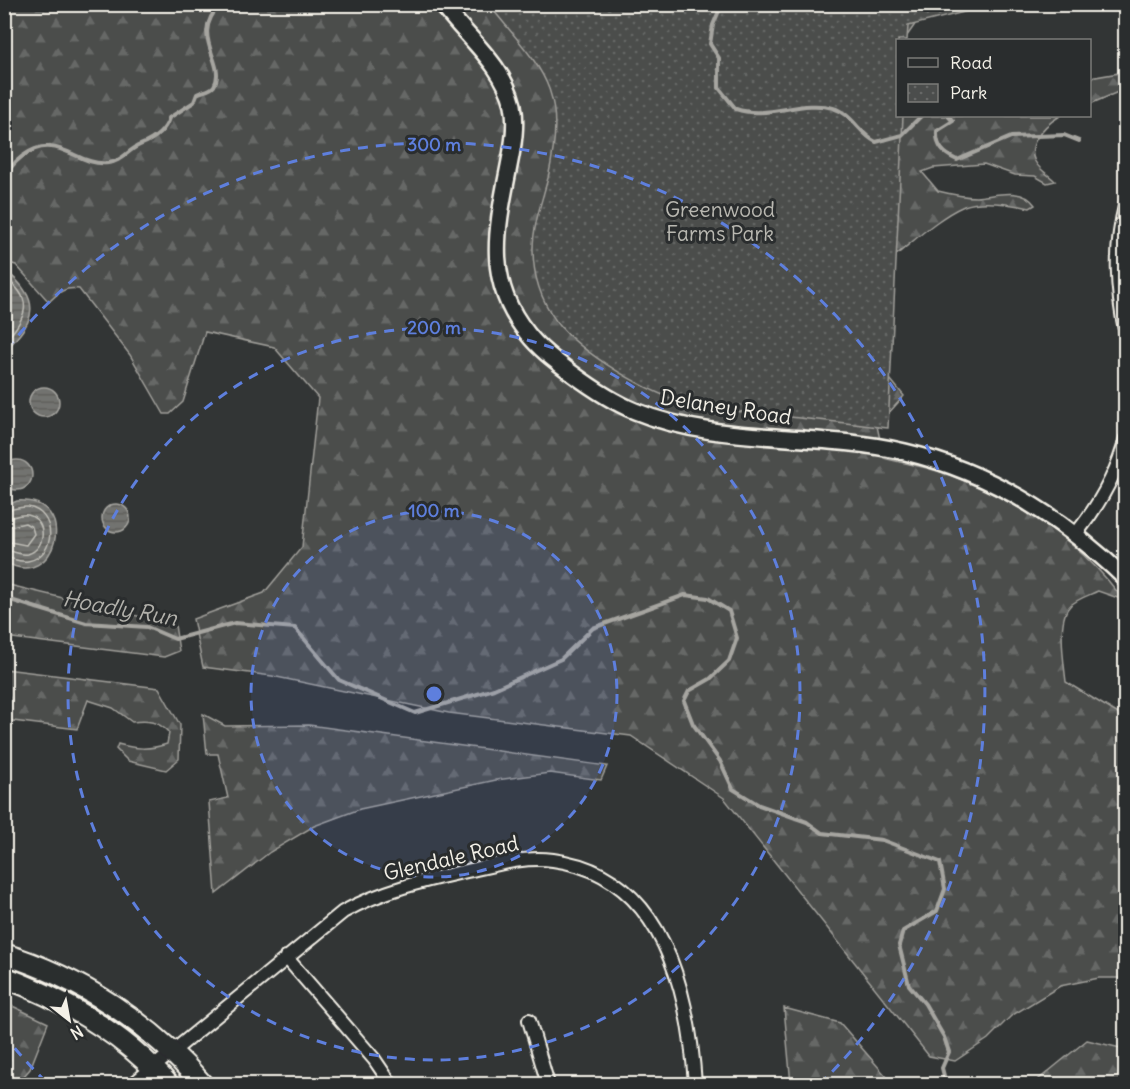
<svg xmlns="http://www.w3.org/2000/svg" width="1130" height="1089" font-family="Delius,sans-serif">
<style>
.forest{fill:url(#forest-firs);stroke:#a09f9a;stroke-width:1.5}
.park{fill:url(#park-dots);stroke:#a09f9a;stroke-width:1.5}
.water{fill:url(#water-rules);stroke:#a6a5a0;stroke-width:1.5}
.lines{fill:none;stroke-linecap:round;stroke-linejoin:round}
.shore{stroke:#c0bfb8;stroke-width:1.5}
.stream{stroke:#a6a5a0;stroke-width:4}
.minor-casing{stroke:#f4f1e8;stroke-width:16}
.tertiary-casing{stroke:#f4f1e8;stroke-width:20}
.primary-casing{stroke:#f4f1e8;stroke-width:24}
.minor{stroke:#2a2d2e;stroke-width:12}
.tertiary{stroke:#2a2d2e;stroke-width:15}
.primary{stroke:#2a2d2e;stroke-width:20}
.ring{fill:none;stroke:#5e7fdd;stroke-width:3;stroke-dasharray:10 8}
.labels{text-anchor:middle;dominant-baseline:central;stroke-width:6;stroke-linejoin:round;paint-order:stroke}
.park-label{font-size:21px;fill:#b9b8b1;stroke:#2a2d2e}
.street-label{font-size:21px;fill:#f4f1e8;stroke:#2a2d2e}
.water-label{font-size:22px;font-style:italic;fill:#b3b2ac;stroke:#2a2d2e}
.centre{fill:#5e7fdd;stroke:#2a2d2e;stroke-width:3}
.ring-label{font-size:18px;text-anchor:middle;font-weight:bold;fill:#5e7fdd;stroke:#2a2d2e;stroke-width:6;stroke-linejoin:round;paint-order:stroke}
</style>
<defs>
<pattern id="forest-firs" width="22" height="20" patternUnits="userSpaceOnUse" patternTransform="scale(1.5)"><rect width="22" height="20" fill="#4b4d4c"/><path d="M5 1l3.5 6h-7zM16 11l3.5 6h-7z" fill="#666766"/></pattern>
<pattern id="park-dots" width="8" height="8" patternUnits="userSpaceOnUse" patternTransform="scale(1.5)"><rect width="8" height="8" fill="#4b4d4c"/><path d="M2 2h.1M6 6h.1" fill="none" stroke="#666766" stroke-width="1.8" stroke-linecap="round"/></pattern>
<pattern id="water-rules" width="6" height="5" patternUnits="userSpaceOnUse" patternTransform="scale(1.5)"><rect width="6" height="5" fill="#727370"/><path d="M0 2.5h6" fill="none" stroke="#5e5e5b"/></pattern>
</defs>
<rect width="100%" height="100%" fill="#323535"/>
<filter id="ink" filterUnits="userSpaceOnUse"><feTurbulence type="fractalNoise" baseFrequency=".0167" numOctaves="2"/><feDisplacementMap in="SourceGraphic" scale="12" xChannelSelector="R" yChannelSelector="G"/><feConvolveMatrix kernelMatrix="1 2 1 2 8 2 1 2 1" color-interpolation-filters="sRGB"/></filter>
<g filter="url(#ink)">
<!-- forest -->
<path class="forest" d="M5,5H971L916,23L907,36L898,40V116H1060C1043,126 1020,150 1041,169C1046,174 1051,177 1055,181L1047,183L1035,176L1015,175L984,164L933,168L922,172L938,191C950,194 963,197 976,197C994,196 1022,186 1035,205L1030,208C1011,204 983,199 964,206C939,217 916,239 895,256L886,374L904,396L877,426L884,458C906,464 930,467 952,476C1017,501 1076,538 1119,594L1118,598L1098,591C1090,595 1075,599 1069,607C1057,621 1064,664 1066,682L1125,718V978H1099L1060,986L1011,1016L988,1039L955,1061L929,1056L724,798L631,736L449,713L272,676L203,667L193,619L264,593L302,547L318,398L274,347L205,332L183,402L170,414H164L130,355L79,289C64,287 59,292 49,302L16,265L5,262Z
M1125,72V89L1090,104V78Z
M5,584L175,625L179,651L164,657L5,637Z
M5,669L159,688L180,725L179,759L166,770L128,761L116,749L118,744C136,749 149,750 167,744L169,733C159,721 147,720 132,722L113,708L88,700L77,729L5,720Z
M203,714L225,726L309,725L607,766L601,780L550,773L496,780L360,809L314,826L270,852L216,894L209,802L228,798L218,754H207Z
M4,1002L48,1023L30,1069L17,1084H5Z
M784,1008L840,1023L893,1084H791Z
M1087,1040L1125,1049V1084H1033Z"/>
<!-- park -->
<path class="park" d="M489,5H992L908,26L907,40H898V116H903L888,428C845,423 803,418 761,414C737,411 713,410 689,404C650,394 581,354 556,321C541,300 533,274 533,249C533,225 542,201 548,178C568,87 543,71 489,5Z"/>
<!-- water -->
<path class="water" d="M5,271C13,276 20,283 25,291C41,315 21,334 5,351Z
M29 402a15 15 0 1 1 30 0a15 15 0 1 1-30 0Z
M2 475a15 15 0 1 1 30 0a15 15 0 1 1-30 0Z
M17,501C81,497 57,592 5,562V506Z
M102 518a14 14 0 1 1 28 0a14 14 0 1 1-28 0Z"/>
<g class="lines">
<!-- shore -->
<path class="shore" d="M4,278C37,299 25,320 4,342
M4,511C13,510 19,506 28,507C57,512 57,556 28,561C19,563 13,558 4,557
M4,519C13,518 19,513 28,515C47,520 47,548 28,554C19,556 13,550 4,550
M4,528L25,523L32,527L34,534L26,545L4,541"/>
<!-- stream -->
<path class="stream" d="M722,4L713,25L710,44L719,58V88L736,109C767,120 802,99 833,108C853,114 859,134 876,142L902,135L921,116
M948,116L953,121L937,131C936,147 944,154 957,160L1011,137L1064,135L1079,141
M4,180C10,163 31,145 51,147C68,148 87,166 108,163C121,162 128,150 140,145C153,140 165,132 169,118L194,102L197,94C202,91 210,91 214,86C228,62 187,37 221,4
M4,186L7,197L4,217
M4,598L86,623L147,627L175,639L235,623L295,628L339,680L415,713L494,689L561,659L593,628L685,595L708,598L729,611L737,638L729,661L710,679L689,691L684,701L693,724L720,761L733,789L759,805L807,822L822,833L882,840L940,862L945,889L937,911L903,931L899,945L909,985L925,1004L944,1037L949,1052L942,1068L946,1084"/>
<defs>
<path id="minor" d="M1126,202C1114,248 1116,288 1126,335
M1076,534C1099,505 1117,474 1126,438
M286,957L374,1059L391,1084
M529,1020L548,1084
M133,1084L343,912C383,890 423,881 467,871C495,865 524,856 553,860C663,874 689,991 695,1084"/>
<path id="tertiary" d="M442,4C466,37 503,64 513,105C517,125 513,146 509,166C497,228 484,280 527,333C540,350 557,362 573,374C592,388 613,402 635,411C720,446 817,431 905,452C990,472 1064,519 1126,579"/>
<path id="primary" d="M4,954C79,977 152,1024 202,1084
M4,977C67,1001 124,1034 168,1084"/>
</defs>
<!-- minor casing -->
<use href="#minor" class="minor-casing"/>
<!-- tertiary casing -->
<use href="#tertiary" class="tertiary-casing"/>
<!-- primary casing -->
<use href="#primary" class="primary-casing"/>
<!-- minor -->
<use href="#minor" class="minor"/>
<!-- tertiary -->
<use href="#tertiary" class="tertiary"/>
<!-- primary -->
<use href="#primary" class="primary"/>
</g>
</g>
<!-- distance rings -->
<circle cx="434" cy="694" r="183" fill="#5e7fdd" fill-opacity=".12"/>
<g class="ring">
<circle cx="434" cy="694" r="183"/>
<circle cx="434" cy="694" r="366"/>
<path d="M46 1082A549 549 0 0 1 7 1039M7 349A549 549 0 1 1 822 1082"/>
</g>
<g class="labels">
<!-- park labels -->
<g class="park-label">
<text x="720" y="209">Greenwood<tspan x="720" dy="24">Farms Park</tspan></text>
</g>
<!-- street labels -->
<g class="street-label">
<text transform="translate(726 407) rotate(9)">Delaney Road</text>
<text transform="translate(451 858) rotate(-13)">Glendale Road</text>
</g>
<!-- water labels -->
<g class="water-label">
<text transform="translate(120 608) rotate(10)">Hoadly Run</text>
</g>
</g>
<circle cx="434" cy="694" r="9" class="centre"/>
<g class="ring-label">
<text x="434" y="151">300 m</text>
<text x="434" y="334">200 m</text>
<text x="434" y="517">100 m</text>
</g>
<!-- margin -->
<rect width="1130" height="1089" fill="none" stroke="#2a2d2e" stroke-width="24"/>
<rect x="12" y="12" width="1106" height="1065" fill="none" stroke="#f4f1e8" stroke-width="2" filter="url(#ink)"/>
<!-- legend -->
<rect x="896" y="39" width="195" height="78" fill="#2a2d2e" stroke="#7b7b78" stroke-width="1.5"/>
<rect x="908" y="58" width="30" height="9" fill="#2a2d2e" stroke="#7b7b78" stroke-width="1.5"/>
<text x="950" y="69" font-size="18" fill="#f4f1e8">Road</text>
<rect x="908" y="84" width="30" height="18" fill="url(#park-dots)" stroke="#7b7b78" stroke-width="1.5"/>
<text x="950" y="99" font-size="18" fill="#f4f1e8">Park</text>
<!-- north arrow -->
<g transform="translate(69 1020) rotate(149)" stroke="#2a2d2e" stroke-width="4.5" paint-order="stroke">
<path d="M0-4.5L10 22L0 15L-10 22Z" fill="#f4f1e8"/>
<text y="-9" font-size="16" font-weight="bold" text-anchor="middle" fill="#f4f1e8">N</text>
</g>
</svg>
